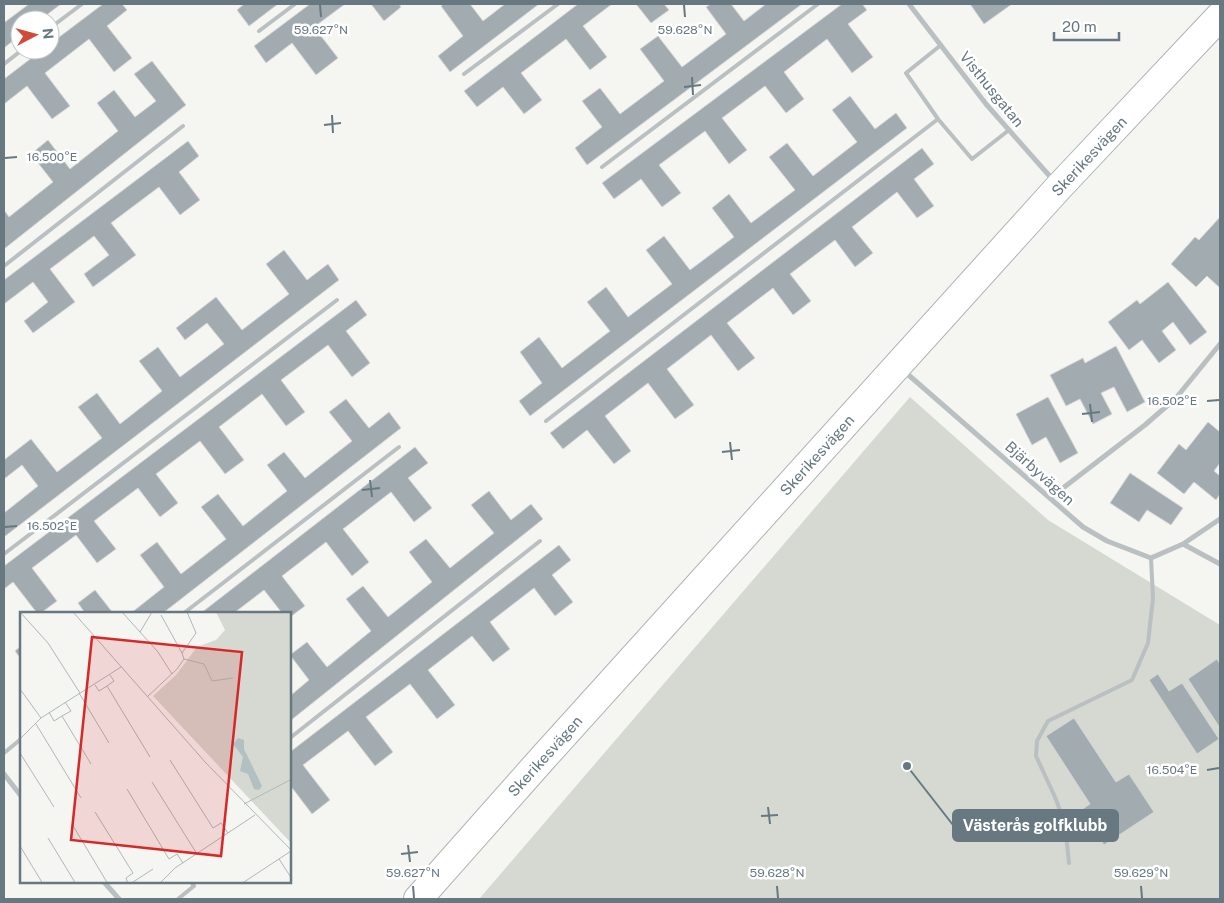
<svg xmlns="http://www.w3.org/2000/svg" width="1224" height="903" font-family="'Public Sans',sans-serif">
<style>
.green{fill:#d5d9d2}
.building{fill:#a2abaf;stroke:#d6d6d5}
.lines{fill:none;stroke-linecap:round;stroke-linejoin:round}
.secondary-casing{stroke:#adb4b7;stroke-width:30}
.lane{stroke:#babfc2;stroke-width:4}
.street{stroke:#babfc2;stroke-width:5}
.secondary{stroke:#fff;stroke-width:28}
.ticks{fill:none;stroke:#677880;stroke-width:2}
.labels{text-anchor:middle;dominant-baseline:central;stroke-width:5;stroke-linejoin:round;paint-order:stroke}
.street-label{font-size:15px;fill:#677880;stroke:#fff}
.inset-road{fill:none;stroke:#afb8ba;stroke-width:1}
.view{fill:#d62828;fill-opacity:0.15;stroke:#d62828;stroke-width:2.5}
.inset-edge{fill:none;stroke:#677880;stroke-width:2.5}
.ticks-label{font-size:12px;text-anchor:middle;fill:#677880;stroke:#fff;stroke-width:5;stroke-linejoin:round;paint-order:stroke}
.leader{fill:none;stroke:#677880;stroke-width:2}
.callout-dot{fill:#677880;stroke:#fff;stroke-width:2}
.callout{fill:#677880;stroke:#677880;stroke-width:2}
.callout-label{font-size:16px;text-anchor:middle;font-weight:bold;fill:#fff}
</style>
<rect width="100%" height="100%" fill="#f5f5f2"/>
<!-- green -->
<path class="green" d="M910,397L1048,520L1220,625V899H479Z"/>
<!-- building -->
<path class="building" d="M29,4H61L40,20H20V35L4,48V20L5,22Z
M103,4H122L127,10L107,26L132,58L114,72L89,39L45,73L70,106L52,119L27,86L4,104V79L42,50H50V44Z
M244,4H278L249,26L237,10Z
M310,4H345L314,27L338,58L316,75L292,43L266,63L254,46Z
M371,4H399L401,7L384,21Z
M444,4H470L483,21L505,4H539L450,72L438,56L463,36L441,6Z
M578,4H612L583,26L607,57L590,70L566,39L521,73L542,100L524,114L503,87L477,107L464,91Z
M636,4H664L669,10L651,23Z
M711,4H731L744,21L766,4H802L587,165L575,148L602,127L582,101L600,88L620,114L664,81L640,49L658,36L682,67L726,34L706,7Z
M842,4H862L867,10L848,24L873,57L852,73L827,39L784,72L804,99L786,113L765,86L722,118L747,150L729,164L705,131L659,165L681,193L662,207L641,179L614,199L602,183Z
M970,4H1012L984,24Z
M152,61L186,105L4,249V210L9,217L53,182L31,154L48,140L70,169L118,131L97,103L114,90L135,117L156,101L134,74Z
M850,96L875,129L896,113L907,128L530,416L519,401L542,383L520,352L539,337L562,368L610,331L587,302L606,287L628,317L672,284L646,250L664,236L690,270L734,237L712,208L729,194L751,223L795,190L769,157L787,143L813,176L857,142L832,110Z
M188,141L199,156L179,172L200,200L180,215L159,187L111,223L136,255L93,287L84,274L109,255L94,236L50,269L75,302L33,333L24,321L48,302L33,282L4,304V280Z
M922,148L934,164L914,179L934,206L917,218L897,192L852,227L873,253L855,267L835,240L790,274L811,301L793,315L773,288L727,323L755,358L738,371L711,335L667,369L694,405L675,419L648,383L605,416L631,451L614,464L587,430L563,449L550,433Z
M1220,217V288L1207,276L1196,287L1171,264L1195,237L1199,240Z
M284,250L307,280L328,264L339,280L4,537V513L38,486L22,465L4,479V460L31,439L57,472L102,438L78,407L97,393L120,424L162,391L139,361L158,347L180,377L224,344L207,323L185,340L176,328L216,297L242,330L289,294L266,264Z
M1168,282L1207,332L1190,345L1173,322L1162,331L1176,350L1159,363L1142,340L1129,350L1108,322L1137,300L1140,304Z
M356,300L367,315L346,331L370,363L352,377L328,345L281,380L305,412L286,426L262,394L219,427L244,460L225,474L200,441L156,474L178,503L160,517L138,488L94,521L116,549L97,563L76,535L32,568L57,601L41,613H37L13,582L4,589V566Z
M1116,346L1145,402L1127,412L1114,387L1101,393L1112,414L1093,424L1080,399L1066,406L1050,375L1083,358L1085,363Z
M1048,397L1078,453L1060,463L1046,437L1032,445L1016,414Z
M346,399L369,428L389,412L401,428L163,613H131L164,587L140,555L157,542L181,574L226,539L201,507L218,494L243,526L287,491L267,465L284,452L305,478L352,441L329,412Z
M1208,422L1220,432V463L1214,471L1220,476V494L1216,500L1194,482L1184,494L1157,473L1179,444L1186,450Z
M415,447L428,463L408,478L432,508L414,522L391,492L343,529L369,562L352,576L326,542L282,576L305,606L290,617V613H282L264,590L234,613H201Z
M1130,473L1183,508L1171,525L1147,510L1139,522L1110,503Z
M489,491L511,520L531,504L543,519L290,721V696L309,680L290,655L307,642L327,667L371,631L346,599L363,586L388,617L432,582L409,552L426,539L450,568L494,533L471,505Z
M559,545L571,560L552,575L573,602L555,616L534,588L490,622L510,649L493,662L472,636L428,670L455,705L437,719L410,684L366,717L393,752L375,766L348,731L303,765L330,800L312,814L290,785V752Z
M95,590L113,613H85L78,603Z
M21,646V659L15,651Z
M1217,659L1220,664V728L1188,679Z
M1158,674L1169,691L1182,683L1219,739L1197,754L1149,680Z
M1074,718L1116,782L1129,774L1154,812L1104,845L1081,810L1090,804L1046,736Z"/>
<g class="lines">
<defs>
<path id="secondary" d="M418,899L542,759L1059,187L1220,16"/>
</defs>
<!-- secondary casing -->
<use href="#secondary" class="secondary-casing"/>
<!-- lane -->
<path class="lane" d="M50,28L82,4
M259,31L295,4
M4,64L22,50
M464,74L558,4
M938,119L906,73L941,45
M602,167L818,4
M4,266L183,126
M546,421L938,119L972,159L1009,130
M4,554L337,300
M184,613L399,447
M290,738L540,541
M4,753L21,739
M1069,863L1065,824L1055,797L1036,756L1037,741L1048,721L1132,680L1148,643L1153,598L1151,558
M178,899L194,886L191,882"/>
<!-- street -->
<path class="street" d="M909,4L986,104L1054,181
M904,371L1083,527L1107,541L1151,558L1183,544L1220,564
M1050,498L1145,425L1176,398L1220,344
M1183,544L1220,519
M4,774L21,796
M104,882L119,899"/>
<!-- secondary -->
<use href="#secondary" class="secondary"/>
</g>
<!-- ticks -->
<path class="ticks" d="M320,5L321,17M684,5L685,17M692,77L693,95M684,87L701,85M332,115L333,133M324,125L341,123M5,158L17,157M1207,401L1219,400M1090,404L1092,422M1082,414L1100,412M730,442L732,460M722,452L740,450M370,480L372,497M362,490L380,488M5,527L17,526M1207,770L1219,768M768,807L770,824M761,816L778,815M408,845L410,862M401,854L418,852M413,886L414,898M777,886L778,898M1141,886L1142,898"/>
<g class="labels">
<!-- street labels -->
<g class="street-label">
<text transform="translate(992 89) rotate(51)">Visthusgatan</text>
<text transform="translate(1089 156) rotate(-47)">Skerikesvägen</text>
<text transform="translate(817 455) rotate(-48)">Skerikesvägen</text>
<text transform="translate(1040 473) rotate(42)">Bjärbyvägen</text>
<text transform="translate(545 756) rotate(-48)">Skerikesvägen</text>
</g>
</g>
<!-- overview -->
<g transform="translate(20 612)">
<rect width="271" height="271" fill="#f5f5f2"/>
<path d="M196,0H271V231L133,84L156,63L177,35L196,28L205,18Z" fill="#d5d9d2"/>
<path d="M218,126L224,128V137L242,174L239,178L234,177L228,162L220,159L223,145L213,132Z" fill="#b3c0c2"/>
<path class="inset-road" d="M0,0L28,31L60,81M53,0L186,151L272,239M102,0L138,40L152,62M141,3L162,41M120,20L132,0M164,47L184,52L192,69L213,66M90,63L94,69L87,74L130,145M75,73L79,79L87,74M0,77L21,106M59,81L89,131M127,85L157,57L164,47L162,41L176,21L167,0M45,90L51,99L42,104L71,152M29,100L34,109L42,104M16,112L61,186M0,127L21,106L101,55M0,141L34,195M150,148L193,216L201,211L208,221M132,170L177,242M107,177L149,247L157,242L163,251M224,192L272,167M75,200L113,261L106,266L108,272M52,212L88,272M28,226L56,272M0,234L23,272M259,247L272,267M110,272L133,257M139,272L155,256L235,203M221,272L271,239"/>
<path class="view" d="M72,25L222,40L201,244L51,228Z"/>
<rect width="271" height="271" class="inset-edge"/>
</g>
<g class="ticks-label">
<text x="321" y="34">59.627°N</text>
<text x="685" y="34">59.628°N</text>
<text x="52" y="161">16.500°E</text>
<text x="1172" y="405">16.502°E</text>
<text x="52" y="530">16.502°E</text>
<text x="1172" y="774">16.504°E</text>
<text x="413" y="877">59.627°N</text>
<text x="777" y="877">59.628°N</text>
<text x="1141" y="877">59.629°N</text>
</g>
<!-- callouts -->
<path class="leader" d="M907 766L953 825"/>
<circle class="callout-dot" cx="907" cy="766" r="5"/>
<rect class="callout" x="953" y="810" width="165" height="31" rx="5"/>
<g class="callout-label">
<text x="1035" y="831">Västerås golfklubb</text>
</g>
<!-- border -->
<rect width="1224" height="903" fill="none" stroke="#677880" stroke-width="10"/>
<!-- north arrow -->
<g transform="translate(35 35) rotate(84)"><circle r="24" fill="#ffffff" stroke="#c2c9cc"/>
<path d="M0-4L9 19L0 12L-9 19Z" fill="#cf4b38"/>
<text y="-8" font-size="14" font-weight="bold" text-anchor="middle" fill="#677880">N</text>
</g>
<!-- scale -->
<path d="M1054 32v8h65v-8" fill="none" stroke="#677880" stroke-width="2.5"/>
<text x="1062" y="32" font-size="15" fill="#677880" stroke="#ffffff" stroke-width="4" paint-order="stroke">20 m</text>
</svg>
